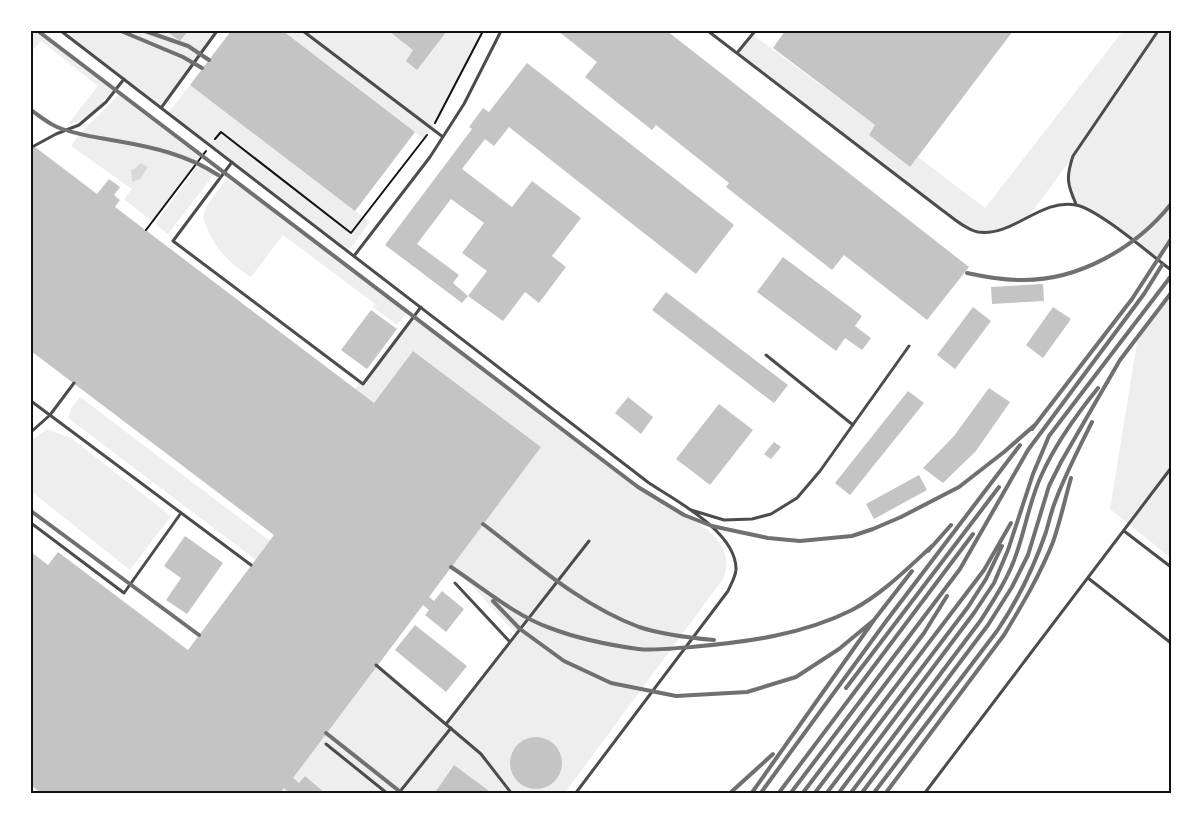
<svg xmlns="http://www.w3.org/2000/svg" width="1202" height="825" font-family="Ubuntu,sans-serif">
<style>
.green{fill:#eee}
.water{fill:#d9d9d9}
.building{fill:#c4c4c4}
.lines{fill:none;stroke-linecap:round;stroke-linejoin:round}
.path{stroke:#111;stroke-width:2}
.service{stroke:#4c4c4c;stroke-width:3}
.rail{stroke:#707070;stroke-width:4}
.neatline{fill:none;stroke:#111;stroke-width:2}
</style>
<rect width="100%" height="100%" fill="#fff"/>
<!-- green -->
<path class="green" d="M31,31H38L114,89C102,103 87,122 68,124L98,86L41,41L34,49L31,47Z
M60,31H217L161,108Z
M283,31H483L431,130L424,139Z
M1123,31H1171V239L1158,260L1106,220L1077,205L1068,188V180L1072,158L1029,216L995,231L977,232L942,210L737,53L753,35L875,125L869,135L910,167L918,157L985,208Z
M190,85L370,222L348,251L168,113Z
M120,93L203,156L153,222L124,199L132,189L71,146C84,126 104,112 120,93Z
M199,164L215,173L168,234L155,224Z
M226,179L263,202L407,312L397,325L373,307L375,304L283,235L251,277C226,261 212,246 203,217L207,206Z
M1171,293V558L1110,509L1138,336Z
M413,317L638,487C648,494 658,501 668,506C695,522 739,540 723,579L564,794H280L376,665L446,724L516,634L471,585L451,567L541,447L413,351L374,403L355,389L360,382L363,384Z
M80,397L270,541L256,560L68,418L72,407Z
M47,429L71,438L171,516L130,570L31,491V441Z"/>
<!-- water -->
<path class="water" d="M140,163L148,167L140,179L132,182L131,170L136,168Z"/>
<!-- building -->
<path class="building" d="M171,31H188L180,41L169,33Z
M231,31H283L415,132L355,211L190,85Z
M389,31H447L417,70L406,61L413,50Z
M558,31H667L969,267L927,320L844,255L832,270L726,187L729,183L656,125L652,130L585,77L597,62Z
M785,31H1013L910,167L869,135L875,125L773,48Z
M527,63L734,225L696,274L509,127L494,146L485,139L462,169L512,207L532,181L581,218L552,256L566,267L539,303L525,292L503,321L468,296L487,271L462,253L484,223L451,199L417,244L459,275L453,283L468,296L462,303L385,245L472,129L469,127L483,108L489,112Z
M31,144L97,194L109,179L120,187L114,195L120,200L115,207L374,403L413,351L541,447L429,597L434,601L442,591L464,609L446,632L425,615L429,610L423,605L293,778L299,783L305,776L326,794H290L284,788L280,794H42L31,785V552L48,565L58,552L188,650L274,535L31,351Z
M783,257L862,316L855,326L871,338L862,350L845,338L836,351L757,292Z
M1043,284L1044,301L992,304L991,287Z
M666,292L788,385L774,403L652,310Z
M973,307L991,321L955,369L937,355Z
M1053,307L1071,319L1043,358L1026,345Z
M371,310L397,329L367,369L341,350Z
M989,388L1010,402L976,451L943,483L923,468L954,436Z
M908,391L924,403L850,495L835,483Z
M628,397L653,417L641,434L615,413Z
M719,404L753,430L710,485L676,459Z
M774,442L781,447L771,459L764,454Z
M919,475L927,490L874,519L866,504Z
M185,536L223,563L187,614L166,600L181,578L164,566Z
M415,625L467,666L446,692L395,650Z
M510 763a26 26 0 1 1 52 0a26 26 0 1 1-52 0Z
M454,765L489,791L487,794H434Z"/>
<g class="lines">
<!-- path -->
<path class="path" d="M435,123L483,31
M215,139L221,132L351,233L427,135
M146,230L206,151"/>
<!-- service -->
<path class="service" d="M61,31L649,483C676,501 737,532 736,570C735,578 731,584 728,591L575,794
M303,31L443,137
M708,31L942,210C952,217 966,230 978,232C1013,237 1041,198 1076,205C1098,209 1151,255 1171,270
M737,53L755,31
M161,108L217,31
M34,146L56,134L79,125L106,102L124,79
M232,162L173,241L363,384L421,307
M1076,204C1067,184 1066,177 1073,156L1158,31
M354,256L430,157L464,104L501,31
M766,355L853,425
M31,401L251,565
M31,432L50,415L74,383
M691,510L724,520L752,519L771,514L797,498L820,471L909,346
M31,523L124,593L181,513
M1124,531L1171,567
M1088,578L1171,643
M455,583L510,642
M376,665L481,754L512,794
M446,724L589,541
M326,744L388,794
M398,794L451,728
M924,794L1171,468"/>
<!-- rail -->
<path class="rail" d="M38,31L638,487L684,515L712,526L735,531L768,538L800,541L852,536L873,529L901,517L959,487L1004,452L1036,424
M121,31L183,57L202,68
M145,31L188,46L209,60
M31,110C39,116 48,123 57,127C76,135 96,137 117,141C152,147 188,155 218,175
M967,273C985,277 1002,280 1021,280C1078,281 1136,248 1171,204
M1032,429L1132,299L1171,239
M31,511L199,635
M483,524C533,562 580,605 639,627C660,634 692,638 714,640
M928,551L951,525
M451,567C483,588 514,615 550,628C579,639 609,645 638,649C655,651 674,648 691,647C747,642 802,635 852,610C882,594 907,569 932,546
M493,601L520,629L564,661L611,683L676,696L747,692L796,677L839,649L874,620
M846,688L999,487
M326,733L403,794
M729,794L773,754
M751,794L874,620L912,571
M760,794L887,620L1020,445
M778,794L973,534
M790,794L960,569L1028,450L1144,294L1162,265
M802,794L924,633L947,596
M814,794L984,570L1011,523
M826,794L968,607L986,579L1002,546
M838,794L974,613L994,583L1008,550L1033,474L1049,436L1171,276
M850,794L981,620C995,598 1009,577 1017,552C1026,526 1030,499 1042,474C1056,443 1077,414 1098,388
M861,794L988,625L1012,587L1028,555L1049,486L1061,462L1120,360L1171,293
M873,794L997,631C1018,600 1034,567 1046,532C1049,522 1051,512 1055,502C1065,475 1079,448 1092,422
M885,794L1004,635C1022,605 1040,575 1053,542C1060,522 1065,499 1071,478"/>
</g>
<!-- border -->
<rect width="1202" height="825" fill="none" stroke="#ffffff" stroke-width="65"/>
<rect x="32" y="32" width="1138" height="760" class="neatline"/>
</svg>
